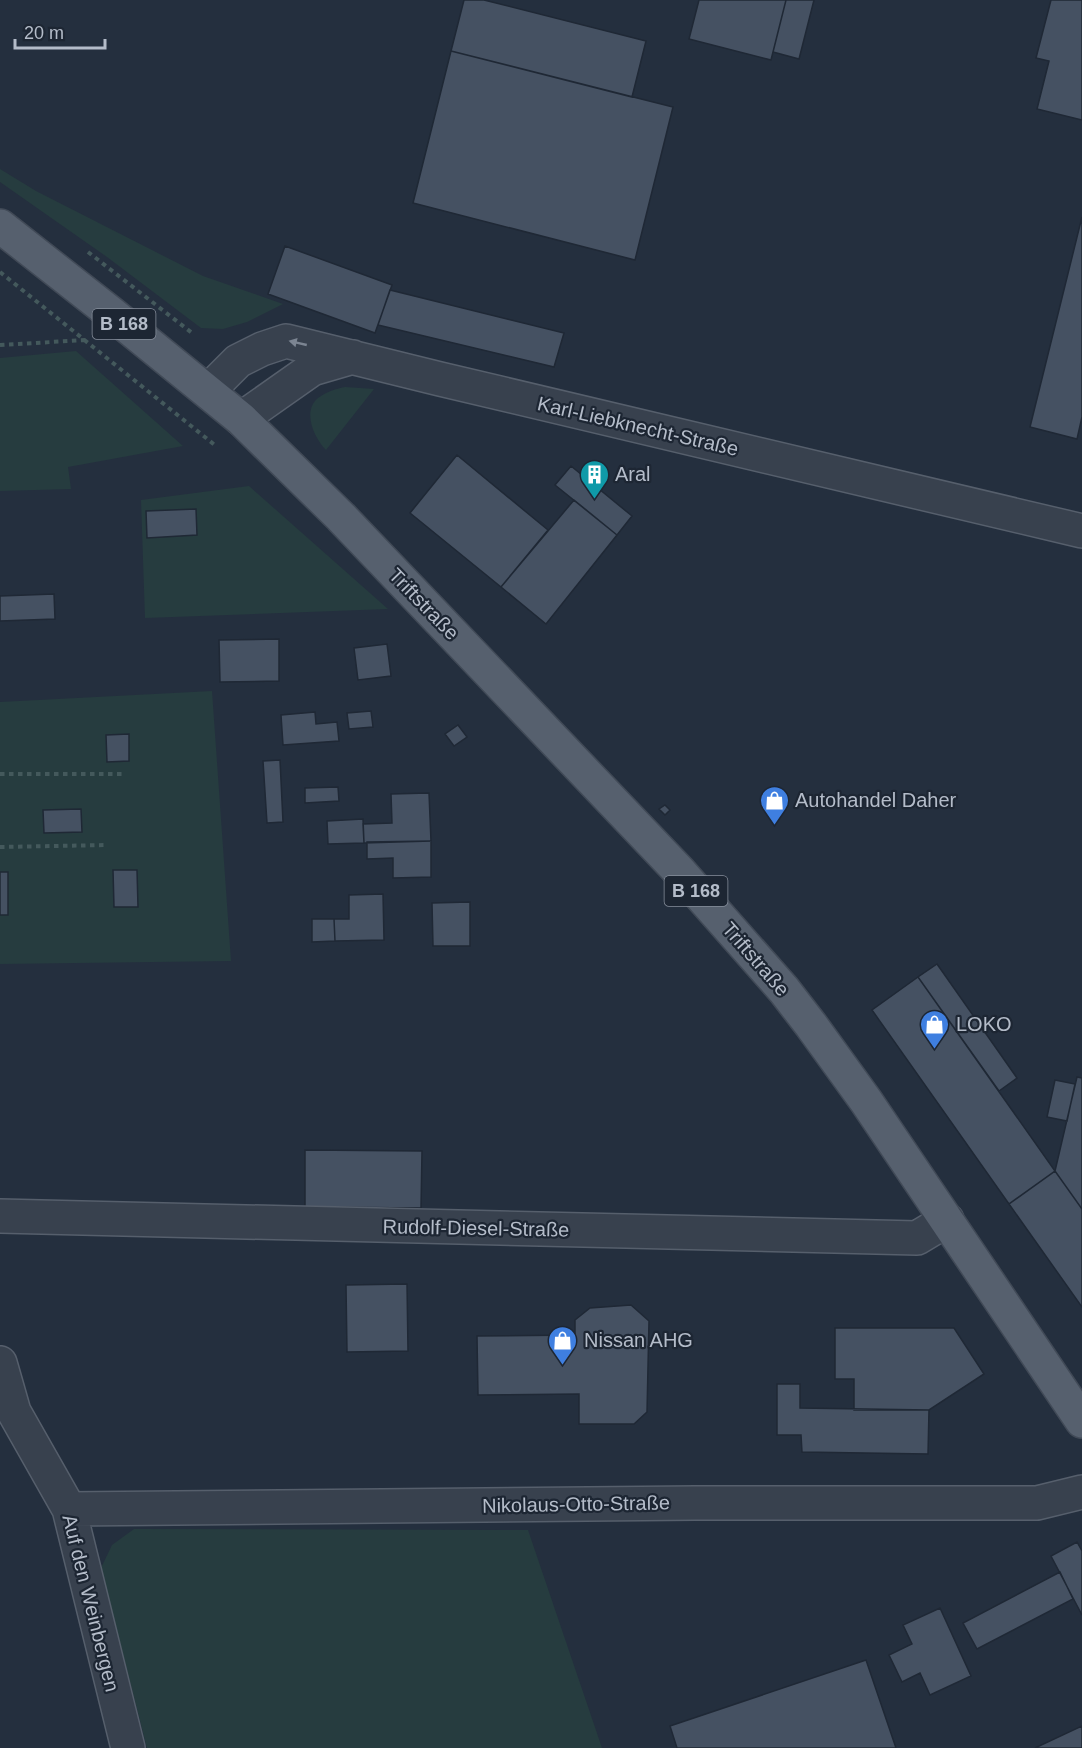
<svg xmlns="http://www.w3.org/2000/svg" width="1082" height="1748" font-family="Arial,sans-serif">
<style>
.green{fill:#263c3f}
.building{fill:#455162;stroke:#1f2835;stroke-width:1.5}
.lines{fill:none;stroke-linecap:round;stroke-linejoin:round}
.minor-casing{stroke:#565f6c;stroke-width:36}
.major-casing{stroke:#414a57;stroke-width:36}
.path{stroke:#44595c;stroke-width:4;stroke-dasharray:4.5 4.5;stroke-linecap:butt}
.minor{stroke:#38414e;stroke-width:33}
.major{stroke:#56606e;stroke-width:33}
.oneway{fill:#7c8592}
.labels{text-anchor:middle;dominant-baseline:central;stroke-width:4.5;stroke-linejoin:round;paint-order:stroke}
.shield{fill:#1d2633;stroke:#878f9c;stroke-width:1.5}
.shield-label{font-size:18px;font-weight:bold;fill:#b4bcc9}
.street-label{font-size:20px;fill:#b4bcc9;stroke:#1d2633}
.poi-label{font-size:20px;fill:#b4bcc9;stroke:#1d2633;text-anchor:start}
</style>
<rect width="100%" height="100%" fill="#242f3e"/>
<!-- green -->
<path class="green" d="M0,169L36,191L203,276L283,304L247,322L223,329L201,328L107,257L0,182Z
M76,351L183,446L68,467L71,489L0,491V358Z
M345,387L374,389L326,450C314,438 302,411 318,398C326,392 335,389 345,387Z
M249,486L388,609L145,618L141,500Z
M212,691L231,961L0,964V702Z
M134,1529L528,1530L602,1748H147L101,1568L112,1545Z"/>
<!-- building -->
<path class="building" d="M464,0H484L646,41L632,97L451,51Z
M699,0H786L771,60L689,39Z
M786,0H814L799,59L773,52Z
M1051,0H1082V120L1037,109L1049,61L1036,58Z
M451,51L673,107L635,260L413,203Z
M1082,217V417L1077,439L1030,427Z
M285,246L392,285L375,333L268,294Z
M390,290L564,333L554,367L378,325Z
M457,455L548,530L501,587L410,513Z
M571,466L632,516L617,535L555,485Z
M574,500L617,535L546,624L501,587Z
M196,509L197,535L147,538L146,511Z
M54,594L55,619L0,621V596Z
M279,639V681L220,682L219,640Z
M387,644L391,676L358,680L354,648Z
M371,711L373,727L349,729L347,713Z
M315,712L316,724L337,722L339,741L283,745L281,715Z
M458,725L467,737L454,746L445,734Z
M129,734V761L107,762L106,735Z
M280,760L283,822L267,823L263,761Z
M338,787L339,801L305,803V788Z
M429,793L431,841L364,843L363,824L392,823L391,794Z
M665,805L670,810L665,815L659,809Z
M81,809L82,832L44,833L43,810Z
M363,819L364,843L328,844L327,821Z
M431,841V877L393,878V858L367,859V842Z
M113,870H137L138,907H114Z
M0,872H8V915H0Z
M383,894L384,940L335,941L334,919H349V895Z
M470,902V946H433L432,903Z
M312,919H334L335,941L312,942Z
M937,964L1017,1078L999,1091L918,977Z
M918,977L1055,1171L1009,1204L872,1010Z
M1077,1077L1082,1078V1209L1055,1171Z
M1055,1080L1075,1084L1067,1121L1047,1117Z
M305,1150L422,1151L421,1208L305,1207Z
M1055,1171L1082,1209V1307L1009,1204Z
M407,1284L408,1351L347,1352L346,1285Z
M631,1305L649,1321L647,1412L634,1424H579V1394L478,1395L477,1336L575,1335V1320L590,1308Z
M835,1328H954L984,1374L929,1410H854V1379H835Z
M777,1384H800V1408L929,1410L928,1454L802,1452L801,1435H777Z
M1077,1542L1082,1551V1615L1051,1556Z
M1060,1572L1073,1599L977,1649L963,1623Z
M940,1608L971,1676L930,1695L920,1673L902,1682L889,1655L912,1644L903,1625Z
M866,1660L896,1748H677L670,1726Z
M1082,1726V1748H1035Z"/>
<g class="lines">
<defs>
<path id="minor" d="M208,391L238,361L262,349L286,341L440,379L1082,531
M241,419L312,369L353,357
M0,1216L917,1238L947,1220
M0,1363L14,1412L69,1509L128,1748
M69,1509L695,1503H1037L1082,1492"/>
<path id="major" d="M0,226L112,314L241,419L341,517L679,871L784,990L811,1025L866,1101L1082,1421"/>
</defs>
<!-- minor casing -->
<use href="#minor" class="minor-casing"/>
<!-- major casing -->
<use href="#major" class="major-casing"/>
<!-- path -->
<path class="path" d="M88,252L192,333
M0,272L216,446
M0,345L86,340
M0,774H124
M0,847L108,845"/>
<!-- minor -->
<use href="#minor" class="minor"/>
<!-- major -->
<use href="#major" class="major"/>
</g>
<!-- one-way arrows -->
<defs><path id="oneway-solid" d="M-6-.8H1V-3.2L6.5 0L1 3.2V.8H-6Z" transform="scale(1.5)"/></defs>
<use class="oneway" href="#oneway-solid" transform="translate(298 343) rotate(-167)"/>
<!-- icons -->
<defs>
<symbol id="building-pin" viewBox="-11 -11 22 30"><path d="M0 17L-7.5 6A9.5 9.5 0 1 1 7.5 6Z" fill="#0f9aa8" stroke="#1d2633"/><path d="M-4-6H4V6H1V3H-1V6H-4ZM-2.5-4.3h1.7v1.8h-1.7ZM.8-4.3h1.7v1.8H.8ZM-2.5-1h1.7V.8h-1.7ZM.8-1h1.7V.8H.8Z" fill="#fff"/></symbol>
<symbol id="shop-pin" viewBox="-11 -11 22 30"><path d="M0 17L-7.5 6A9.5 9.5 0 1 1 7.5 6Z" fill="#3f7fe0" stroke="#1d2633"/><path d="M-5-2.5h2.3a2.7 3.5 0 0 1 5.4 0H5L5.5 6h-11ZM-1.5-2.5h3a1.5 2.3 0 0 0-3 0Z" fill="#fff"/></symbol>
</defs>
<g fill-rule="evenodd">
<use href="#building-pin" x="578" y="458" width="33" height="45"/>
<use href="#shop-pin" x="758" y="784" width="33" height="45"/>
<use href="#shop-pin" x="918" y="1008" width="33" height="45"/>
<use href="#shop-pin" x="546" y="1324" width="33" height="45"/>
</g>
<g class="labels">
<!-- shield labels -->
<g class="shield">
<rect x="92.5" y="309" width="63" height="30" rx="4.5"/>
<rect x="664.5" y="876" width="63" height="30" rx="4.5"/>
</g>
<g class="shield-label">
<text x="124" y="324">B 168</text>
<text x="696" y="891">B 168</text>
</g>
<!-- street labels -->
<g class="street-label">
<text transform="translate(638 426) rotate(13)">Karl-Liebknecht-Straße</text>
<text transform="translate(424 604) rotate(46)">Triftstraße</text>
<text transform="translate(756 959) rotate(49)">Triftstraße</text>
<text transform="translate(476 1228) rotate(1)">Rudolf-Diesel-Straße</text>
<text transform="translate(576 1504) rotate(-1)">Nikolaus-Otto-Straße</text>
<text transform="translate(91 1603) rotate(76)">Auf den Weinbergen</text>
</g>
<!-- poi labels -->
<g class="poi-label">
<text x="615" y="474">Aral</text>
<text x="795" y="800">Autohandel Daher</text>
<text x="956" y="1024">LOKO</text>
<text x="584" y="1340">Nissan AHG</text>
</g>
</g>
<!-- scale -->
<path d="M15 39v9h90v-9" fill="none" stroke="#b4bcc9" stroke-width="3"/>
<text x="24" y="39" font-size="18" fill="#b4bcc9" stroke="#1d2633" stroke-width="4.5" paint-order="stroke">20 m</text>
</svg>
